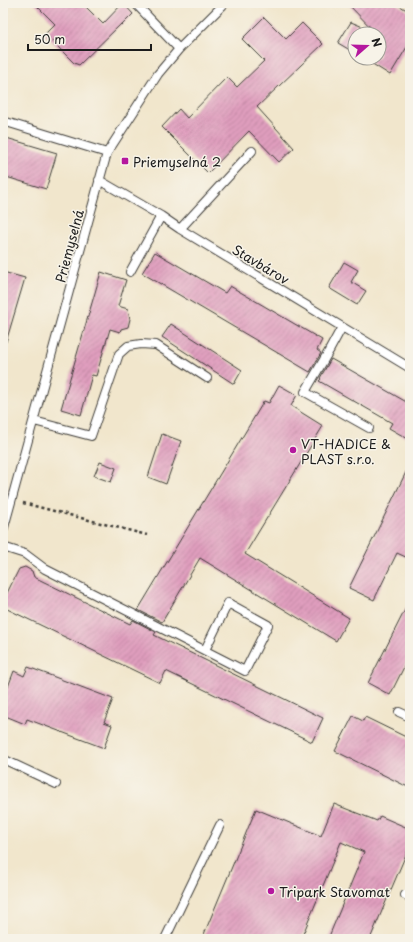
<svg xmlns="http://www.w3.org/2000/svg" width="413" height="942" font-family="'Playpen Sans',sans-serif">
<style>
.building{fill:url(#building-hatch)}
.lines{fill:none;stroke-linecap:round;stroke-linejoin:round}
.lane-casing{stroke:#3c3a36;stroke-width:10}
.path{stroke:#3c3a36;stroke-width:2.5;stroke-dasharray:3 3;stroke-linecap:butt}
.lane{stroke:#fff;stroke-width:8}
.poi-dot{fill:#b5179e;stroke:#f7f3e8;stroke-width:1.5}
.labels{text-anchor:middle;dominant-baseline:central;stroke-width:3;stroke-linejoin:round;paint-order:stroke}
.poi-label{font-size:13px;fill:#1c1c1c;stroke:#f7f3e8;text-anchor:start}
.street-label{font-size:13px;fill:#1c1c1c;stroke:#f7f3e8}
</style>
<defs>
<pattern id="building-hatch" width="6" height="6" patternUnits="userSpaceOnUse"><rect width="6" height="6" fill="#e09ebe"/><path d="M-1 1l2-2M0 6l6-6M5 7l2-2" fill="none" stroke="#b5809a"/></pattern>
</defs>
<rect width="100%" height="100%" fill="#f7f3e8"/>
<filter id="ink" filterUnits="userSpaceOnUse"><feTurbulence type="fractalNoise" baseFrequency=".025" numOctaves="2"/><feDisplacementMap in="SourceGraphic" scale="8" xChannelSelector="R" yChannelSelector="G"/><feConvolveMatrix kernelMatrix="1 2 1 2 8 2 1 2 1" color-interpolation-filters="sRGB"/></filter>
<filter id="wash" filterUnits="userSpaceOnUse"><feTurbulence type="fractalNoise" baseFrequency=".012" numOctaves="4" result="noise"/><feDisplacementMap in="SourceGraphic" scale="16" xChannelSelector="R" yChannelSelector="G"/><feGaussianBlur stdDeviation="0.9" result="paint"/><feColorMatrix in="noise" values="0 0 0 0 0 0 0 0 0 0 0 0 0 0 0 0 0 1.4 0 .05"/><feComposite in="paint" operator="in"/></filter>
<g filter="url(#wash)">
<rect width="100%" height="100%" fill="#f1e6cc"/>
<g id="blocks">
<!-- building -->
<path class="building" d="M34,3H82L103,24L123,3L133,14L122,25L121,24L79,65L74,63L45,34L55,24Z
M347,3H395L410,12V42L390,75L363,58H379V34H355V53L338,43L351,22L375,32Z
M264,17L286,39L302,23L323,44L257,107L294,148L279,162L249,131L208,173L162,127L179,109L187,118L227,77L237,87L264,61L242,39Z
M3,137L57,153L46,189L3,176Z
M155,252L225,293L230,286L322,340L317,350L321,353L310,372L142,273Z
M344,262L358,270L351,282L366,291L357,305L329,288Z
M3,272L25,278L6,342L3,341Z
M101,272L126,280L118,306L128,309L130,319L128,327L121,329L120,332L110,329L96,376L92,375L81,415L61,409Z
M171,324L242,370L234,384L162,337Z
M331,359L410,404V440L389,428L392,423L319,381L321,379L320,378Z
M279,385L297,395L291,406L323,426L245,554L349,618L336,641L200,558L162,622L138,610L264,401L269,403Z
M162,434L181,441L166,484L148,477Z
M100,462L116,468L111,482L94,476Z
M410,464V559L397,553L374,600L349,588Z
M25,567L32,571L34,577L130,624L133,620L156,632L154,635L323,718L312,742L166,671L160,683L3,607V601L19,569Z
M410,600V655L390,695L368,683Z
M28,667L113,699L104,722L112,725L104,748L27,719L25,724L3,715V700L14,671L24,676Z
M353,716L363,721L365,717L410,739V788L335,751Z
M334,804L377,821L380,816L410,829V845L370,939H328L364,852L341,842L301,939H202L256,809L321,836Z"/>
</g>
</g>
<g filter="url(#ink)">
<use href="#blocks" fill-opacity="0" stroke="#3c3a36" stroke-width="1"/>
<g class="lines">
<defs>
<path id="lane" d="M135,3L179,49
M3,121L107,153
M99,180L161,216L180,229L410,368
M180,229L252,151
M130,272L161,216
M342,327L329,351L305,392L369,428
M34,421L91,436L119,354L128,346L141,344L156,345L207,378
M3,531L107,153L158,74L179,49L225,3
M3,547L25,554L45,569L245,671L268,625L228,603L205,650
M399,712L410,717
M3,759L56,784
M405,895L410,897
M165,939L220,825"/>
</defs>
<!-- lane casing -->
<use href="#lane" class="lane-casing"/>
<!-- path -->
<path class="path" d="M23,503L147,535"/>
<!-- lane -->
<use href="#lane" class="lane"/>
</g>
</g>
<!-- markers -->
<g class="poi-dot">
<rect x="121" y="157" width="8" height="8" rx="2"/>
<circle cx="293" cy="450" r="4"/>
<circle cx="271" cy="891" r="4"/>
</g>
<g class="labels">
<!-- poi labels -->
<g class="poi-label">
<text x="133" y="161">Priemyselná 2</text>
<text x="301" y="443">VT-HADICE &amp;<tspan x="301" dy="15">PLAST s.r.o.</tspan></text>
<text x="279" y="891">Tripark Stavomat</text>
</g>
<!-- street labels -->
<g class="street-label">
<text transform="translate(69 246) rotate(-75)">Priemyselná</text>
<text transform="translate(261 264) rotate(31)">Stavbárov</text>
</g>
</g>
<!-- margin -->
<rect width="413" height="942" fill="none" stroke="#f7f3e8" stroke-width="16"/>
<!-- north arrow -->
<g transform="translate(367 46) rotate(70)"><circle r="19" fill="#f7f3e8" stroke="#9f9d96"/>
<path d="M0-3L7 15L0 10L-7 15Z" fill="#b5179e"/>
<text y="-6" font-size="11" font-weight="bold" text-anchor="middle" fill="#1c1c1c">N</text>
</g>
<!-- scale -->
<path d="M28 44v6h123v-6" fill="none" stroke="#1c1c1c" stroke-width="2"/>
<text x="34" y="44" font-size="12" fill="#1c1c1c" stroke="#f7f3e8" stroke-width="3" paint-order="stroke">50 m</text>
</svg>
